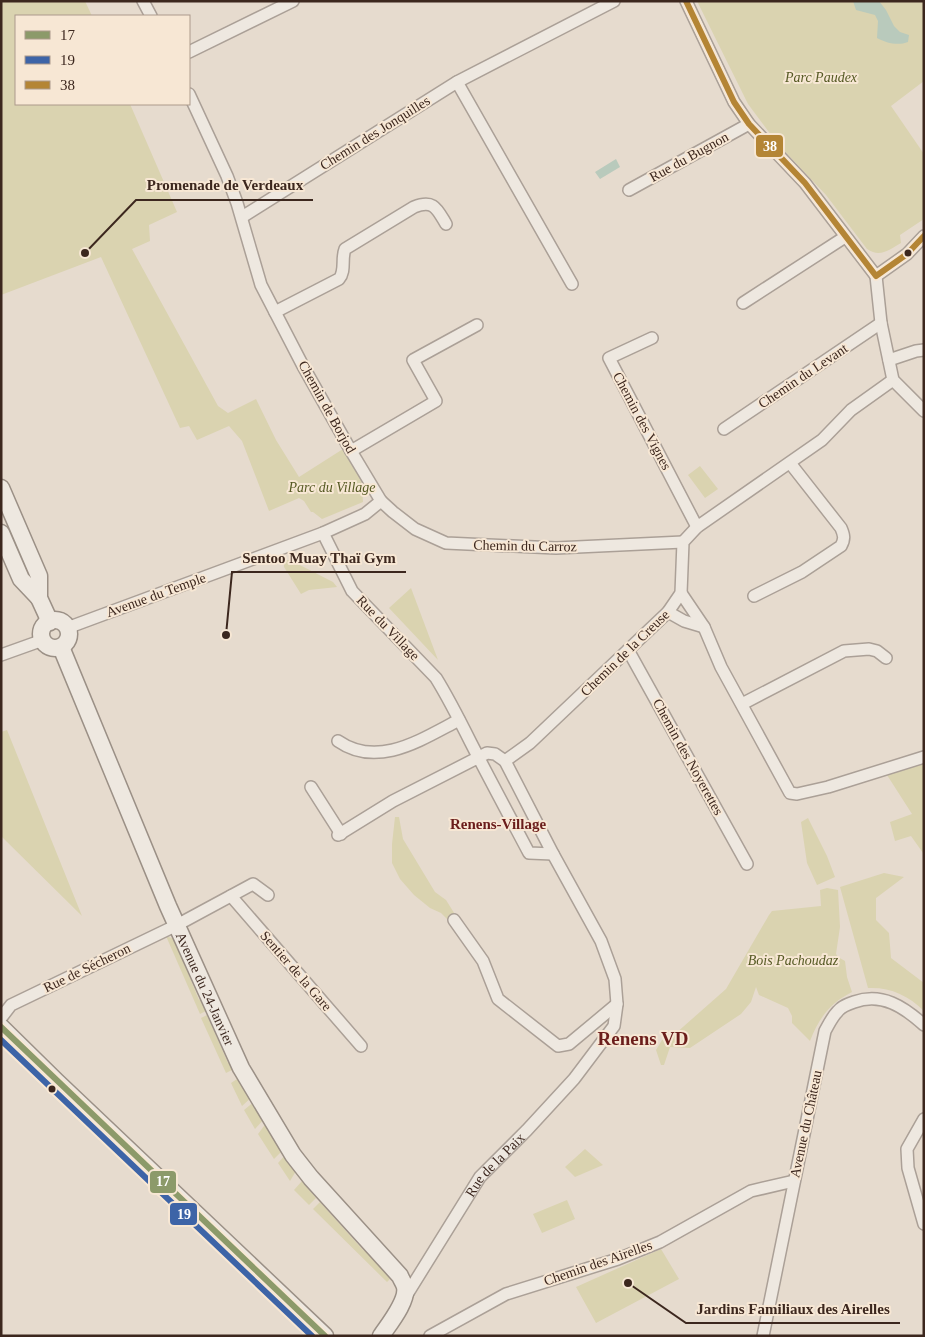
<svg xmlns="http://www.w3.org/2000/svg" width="925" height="1337" font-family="Georgia,serif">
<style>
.green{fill:#dad3b0}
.water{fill:#b9cabc}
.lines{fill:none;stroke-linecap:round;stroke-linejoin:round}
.street-casing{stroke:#aba097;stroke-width:14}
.secondary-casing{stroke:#9b9086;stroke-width:19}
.street{stroke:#eee8e0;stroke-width:11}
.secondary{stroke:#eee8e0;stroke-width:16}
.bus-1-casing{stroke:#f7e7d4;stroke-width:10}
.bus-2-casing{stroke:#f7e7d4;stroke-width:10}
.bus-3-casing{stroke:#f7e7d4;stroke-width:10}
.bus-1{stroke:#8c9a6a;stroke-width:6}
.bus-2{stroke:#3d64a7;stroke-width:6}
.bus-3{stroke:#b48535;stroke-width:6}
.bus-dot{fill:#3c271e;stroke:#f7e7d4;stroke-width:2}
.labels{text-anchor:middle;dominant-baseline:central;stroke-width:4;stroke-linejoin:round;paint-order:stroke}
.park-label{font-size:14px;font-style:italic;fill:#555923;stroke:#f7e7d4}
.street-label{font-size:14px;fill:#3c271e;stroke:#f7e7d4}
.neighbourhood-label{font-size:15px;font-weight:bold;fill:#6b1d1b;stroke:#f7e7d4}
.district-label{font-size:19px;font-weight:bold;fill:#6b1d1b;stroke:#f7e7d4}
.leader{fill:none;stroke:#3c271e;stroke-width:2}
.callout-dot{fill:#3c271e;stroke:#f7e7d4;stroke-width:2}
.callout-label{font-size:15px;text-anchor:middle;font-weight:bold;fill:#3c271e;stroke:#f7e7d4;stroke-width:4;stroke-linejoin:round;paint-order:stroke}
.line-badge{stroke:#f7e7d4;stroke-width:2}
.badge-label{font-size:14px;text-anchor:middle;font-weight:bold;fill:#fff}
</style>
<rect width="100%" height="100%" fill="#e6dbce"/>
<!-- green -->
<path class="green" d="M1,1H85L92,16H16V104H130L177,212L149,225L150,241L132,249L218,406L228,413L256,399L276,440L299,477L343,449L361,475L363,502L322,519L313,512H311L304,501L299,498L269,511L242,441L229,426L197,440L189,426L180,428L101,257L1,295Z
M697,1H924V81L891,106L924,154V219L900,235L901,243C889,250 880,258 867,249L826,195L777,143L748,104Z
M700,466L718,489L705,498L688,475Z
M286,560H290L333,582L337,587L309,590L301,594L284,567V562Z
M411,588L438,660L389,608Z
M7,730L82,916L1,836V732Z
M924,760V853H923L911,836L895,841L890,822L912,814L887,775Z
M395,817H399L403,839L435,892L446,900L456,916L450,922L441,913L430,908L414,895L400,879L392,863V844Z
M808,818L827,856L835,877L817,885L807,863L801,822Z
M884,873L904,877L876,898V920L889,933L891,958L924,983V1011C908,995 890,987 868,988L840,887Z
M827,888L838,890L840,927L836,954L838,957L845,961L847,977L852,992C830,1003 819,1018 810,1041L792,1023V1016L788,1008L759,995L756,987L751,1002L741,1014L690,1048L670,1047L664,1065H661L656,1050L662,1040L675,1034L726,989L769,915L772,911L821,906L820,890Z
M166,936L177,940L185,954L181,956L199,1000L204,998L208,1010L200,1014Z
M207,1015L228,1063L232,1062L234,1069L226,1073L201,1018Z
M240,1077L252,1097L242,1106L231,1083Z
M255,1101L265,1118L255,1129L244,1110Z
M267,1122L285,1148L274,1159L258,1134Z
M585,1149L603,1165L575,1177L565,1167Z
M288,1152L299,1166L290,1181L278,1163Z
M302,1181L316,1198L309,1205L294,1190Z
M567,1200L575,1219L542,1233L533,1214Z
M320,1202L363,1250C376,1255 385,1266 390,1279L387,1282L313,1209Z
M661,1249L679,1279L596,1323L576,1287Z"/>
<!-- water -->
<path class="water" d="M853,1H879L886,10L894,26L900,32L909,35L908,42C898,46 886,43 877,38L878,21L875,15L856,10Z
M616,159L620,167L600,179L595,172Z"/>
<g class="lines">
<defs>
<g id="street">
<path d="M143,1L151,16"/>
<path d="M686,1L734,102L749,124L805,183L876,276"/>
<path d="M189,52L293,1"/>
<path d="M457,82L572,284"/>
<path d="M189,94L227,176L237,203L261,285L303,366L351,451L381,501L393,512L415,529L446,543L556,548L683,542"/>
<path d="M629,190L749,124"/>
<path d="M242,217L457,82L614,1"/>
<path d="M876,276L881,323L893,380L924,411"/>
<path d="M876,276L907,254L924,236"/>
<path d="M743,303L845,237"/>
<path d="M275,312L339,279C346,271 341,259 345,249L414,207C434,199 437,209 446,224"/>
<path d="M652,338L609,358L697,527"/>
<path d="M889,360L916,351L924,350"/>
<path d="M724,429L881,323"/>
<path d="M351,451L436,401L413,360L477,325"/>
<path d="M323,533L352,591L436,678C449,699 460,721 471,743C490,780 510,817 529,853L553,854L505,761L495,754L487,753L393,801L338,835"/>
<path d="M681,593L704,627L721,667L790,793L797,794L828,787L924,757"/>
<path d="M754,596L802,572L841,546C845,539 844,535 841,528L790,463"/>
<path d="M668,612L684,621L704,627"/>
<path d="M67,628L323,533L365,514L381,501"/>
<path d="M628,650L747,864"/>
<path d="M1,655L43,640"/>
<path d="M742,704L844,651L869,649L877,651L886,658"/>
<path d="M338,741C378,769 422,739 459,720"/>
<path d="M505,761L530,743L668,612L681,593L683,542L697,527L822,440L851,410L893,380"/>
<path d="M311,787L341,834"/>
<path d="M231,896L361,1046"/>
<path d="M454,920L483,961L498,999L558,1046L569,1044L617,1004"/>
<path d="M1,1018L11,1005L177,925L253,884L268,895"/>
<path d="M924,1119L907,1149L908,1168L924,1224"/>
<path id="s1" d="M406,1296L480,1177L527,1130L574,1079L614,1026L617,1004L615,979L601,941L553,854"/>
<path d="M430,1336L506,1294L618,1259L660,1242L751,1191L794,1181"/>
<path d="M763,1336L825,1031C829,1024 832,1017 838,1011C842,1006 848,1004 854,1002C882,992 904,1007 924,1025"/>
</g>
<g id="secondary">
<path d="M1,488L39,576V598L50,622"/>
<path d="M1,533L21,579L39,598"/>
<circle cx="55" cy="634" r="14"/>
<path id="s2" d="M61,647L168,906L241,1068L293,1155L311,1178L400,1276C401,1279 404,1283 405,1287C408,1301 389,1324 381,1336"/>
<path d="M1,1027L56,1081L325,1336"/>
</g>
</defs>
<!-- street casing -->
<use href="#street" class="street-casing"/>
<!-- secondary casing -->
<use href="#secondary" class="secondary-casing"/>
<!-- street -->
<use href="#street" class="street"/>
<!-- secondary -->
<use href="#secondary" class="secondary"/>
<defs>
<path id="bus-1" d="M1,1027L325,1336"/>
<path id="bus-2" d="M1,1040L312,1336"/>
<path id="bus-3" d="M686,1L734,102L749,124L805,183L876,276
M876,276L907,254L924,236"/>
</defs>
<!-- bus-1 casing -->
<use href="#bus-1" class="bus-1-casing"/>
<!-- bus-2 casing -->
<use href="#bus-2" class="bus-2-casing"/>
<!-- bus-3 casing -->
<use href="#bus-3" class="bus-3-casing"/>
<!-- bus-1 -->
<use href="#bus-1" class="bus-1"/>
<!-- bus-2 -->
<use href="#bus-2" class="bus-2"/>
<!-- bus-3 -->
<use href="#bus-3" class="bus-3"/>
</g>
<!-- markers -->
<g class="bus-dot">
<circle cx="908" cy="253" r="4.5"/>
<circle cx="52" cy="1089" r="4.5"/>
</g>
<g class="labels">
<!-- park labels -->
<g class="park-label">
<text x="821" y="77">Parc Paudex</text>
<text x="332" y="487">Parc du Village</text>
<text x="793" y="960">Bois Pachoudaz</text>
</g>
<!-- street labels -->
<g class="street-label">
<text transform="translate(375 133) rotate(-32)">Chemin des Jonquilles</text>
<text transform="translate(689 157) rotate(-29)">Rue du Bugnon</text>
<text transform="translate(803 376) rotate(-34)">Chemin du Levant</text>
<text transform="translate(327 407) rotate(61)">Chemin de Borjod</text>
<text transform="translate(642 421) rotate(62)">Chemin des Vignes</text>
<text transform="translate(525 546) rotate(1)">Chemin du Carroz</text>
<text transform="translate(156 595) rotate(-20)">Avenue du Temple</text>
<text transform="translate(388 628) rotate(46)">Rue du Village</text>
<text transform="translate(625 653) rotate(-44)">Chemin de la Creuse</text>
<text transform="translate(688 757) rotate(61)">Chemin des Noyerettes</text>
<text transform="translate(87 968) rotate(-26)">Rue de Sécheron</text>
<text transform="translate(296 971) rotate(49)">Sentier de la Gare</text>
<text stroke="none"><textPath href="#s2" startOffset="371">Avenue du 24-Janvier</textPath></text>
<text transform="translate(806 1124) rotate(-78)">Avenue du Château</text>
<text stroke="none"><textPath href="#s1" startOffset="159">Rue de la Paix</textPath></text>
<text transform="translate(598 1263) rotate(-19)">Chemin des Airelles</text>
</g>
<!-- neighbourhood labels -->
<g class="neighbourhood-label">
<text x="498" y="824">Renens-Village</text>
</g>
<!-- district labels -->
<g class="district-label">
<text x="643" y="1038">Renens VD</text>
</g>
</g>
<!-- callouts -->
<path class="leader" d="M85 253L136 200H313M226 635L232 572H406M628 1283L686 1323H900"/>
<g class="callout-dot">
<circle cx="85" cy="253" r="5"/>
<circle cx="226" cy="635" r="5"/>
<circle cx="628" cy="1283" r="5"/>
</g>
<g class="callout-label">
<text x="225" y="190">Promenade de Verdeaux</text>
<text x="319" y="563">Sentoo Muay Thaï Gym</text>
<text x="793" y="1314">Jardins Familiaux des Airelles</text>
</g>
<g class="line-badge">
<rect x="755" y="134" width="29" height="24" rx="5" fill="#b48535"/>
<rect x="149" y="1170" width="28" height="24" rx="5" fill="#8c9a6a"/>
<rect x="169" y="1202" width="29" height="24" rx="5" fill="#3d64a7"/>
</g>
<g class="badge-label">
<text x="770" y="151">38</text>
<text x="163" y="1186">17</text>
<text x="184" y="1219">19</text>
</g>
<!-- border -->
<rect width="925" height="1337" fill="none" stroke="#3c271e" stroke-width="5"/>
<!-- legend -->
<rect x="15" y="15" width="175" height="90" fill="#f7e7d4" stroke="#ac9a8b"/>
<rect x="25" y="31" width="25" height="8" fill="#8c9a6a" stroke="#ac9a8b"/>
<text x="60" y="40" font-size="15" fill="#3c271e">17</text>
<rect x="25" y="56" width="25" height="8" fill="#3d64a7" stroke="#ac9a8b"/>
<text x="60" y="65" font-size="15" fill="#3c271e">19</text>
<rect x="25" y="81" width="25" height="8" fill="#b48535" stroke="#ac9a8b"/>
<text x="60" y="90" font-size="15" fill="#3c271e">38</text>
</svg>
